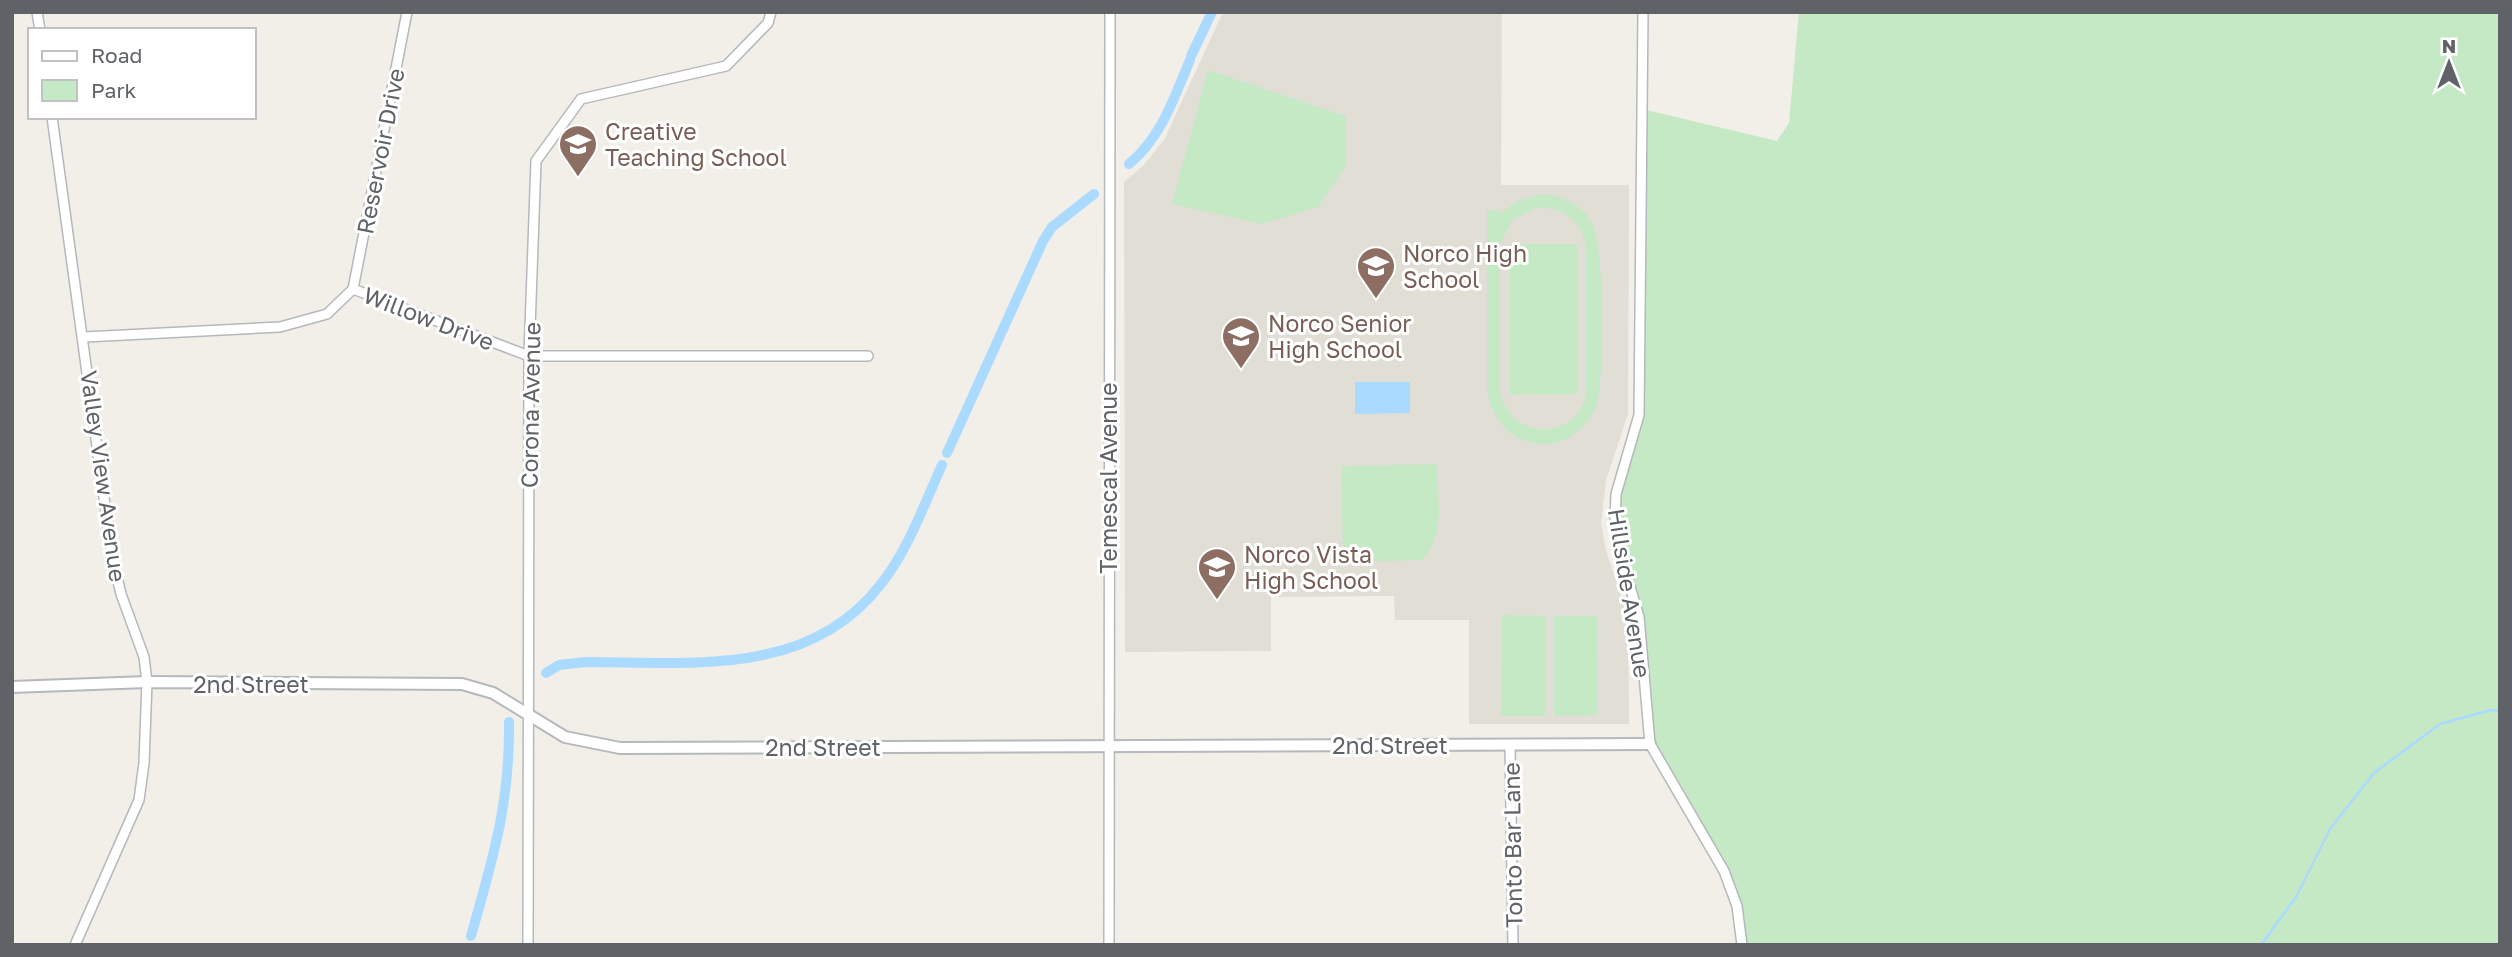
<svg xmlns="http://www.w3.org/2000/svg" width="2512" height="957" font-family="'Golos Text',sans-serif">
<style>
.education{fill:#e1ded6}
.green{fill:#c5e8c5;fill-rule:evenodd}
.water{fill:#aadaff}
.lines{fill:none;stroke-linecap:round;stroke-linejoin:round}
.stream{stroke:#aadaff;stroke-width:2.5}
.canal{stroke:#aadaff;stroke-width:10}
.minor-casing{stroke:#b5b8bc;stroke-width:12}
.tertiary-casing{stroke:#b5b8bc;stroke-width:14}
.minor{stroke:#fff;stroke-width:9}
.tertiary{stroke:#fff;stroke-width:10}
.labels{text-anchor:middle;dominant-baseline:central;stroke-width:6;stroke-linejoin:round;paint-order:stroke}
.education-label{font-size:23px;fill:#785e54;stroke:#fff;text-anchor:start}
.street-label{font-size:23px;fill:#5f6368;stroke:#fff}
</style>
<rect width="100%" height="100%" fill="#f1efe8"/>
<!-- education -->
<path class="education" d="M1223,12H1502L1501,185H1629L1628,414L1606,480L1601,523L1606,551L1628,615L1629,724H1469V620H1395L1394,596L1271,597V651L1125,652L1124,182L1143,166L1164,140Z"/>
<!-- green -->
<path class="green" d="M1799,12H2500V945H1748L1724,871L1650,744L1639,617L1620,553L1616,494L1639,415L1642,109L1777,141L1789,123Z
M1208,70L1346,116V166L1318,207L1261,224L1172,204Z
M1543,194C1563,196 1582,204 1592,223C1605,245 1604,377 1597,405C1572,465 1493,453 1487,388V210H1500V214L1517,201ZM1536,208C1564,206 1584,223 1586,250V395C1574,445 1505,439 1500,388V244L1512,220Z
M1510,244H1577V394L1510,395Z
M1437,464C1437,497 1447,537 1421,560L1343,562L1341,466Z
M1502,615L1545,616V716H1501Z
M1554,616H1597L1598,715L1554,716Z"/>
<!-- water -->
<path class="water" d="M1355,382H1410V413L1355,414Z"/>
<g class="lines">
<!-- stream -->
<path class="stream" d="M2261,945L2296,897L2330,829L2374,773L2440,724L2491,710L2500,711"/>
<!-- canal -->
<path class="canal" d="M1191,56L1212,12
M1129,164C1161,138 1174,98 1190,60
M947,453L1043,241L1052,227L1094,194
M546,673L559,665L585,662C690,662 809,678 881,584C908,550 924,505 942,465
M471,936C493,858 510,804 509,722"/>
<defs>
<path id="minor" d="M37,12L40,30
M1643,12L1639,415L1616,494L1615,521L1620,553L1639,617L1650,744L1724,871L1737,906L1742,945
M52,117L112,556L121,594L144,657L147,682L144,763L139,800L75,945
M353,289L529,356H868
M353,289L407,12
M85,337L280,327L327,314L353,289
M1510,745L1513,945
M528,945L529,356L536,161L581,99L726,66L768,23L771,12
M1109,945L1110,12"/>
<path id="tertiary" d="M12,687L147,682L462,684L493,693L565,737L620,748L1650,744"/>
</defs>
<!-- minor casing -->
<use href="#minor" class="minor-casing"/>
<!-- tertiary casing -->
<use href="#tertiary" class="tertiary-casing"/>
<!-- minor -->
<use href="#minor" class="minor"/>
<!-- tertiary -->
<use href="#tertiary" class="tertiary"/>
</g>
<!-- icons -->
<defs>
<symbol id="school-pin" viewBox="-11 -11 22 30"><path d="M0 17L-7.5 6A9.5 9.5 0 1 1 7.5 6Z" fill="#8d6e63" stroke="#fff"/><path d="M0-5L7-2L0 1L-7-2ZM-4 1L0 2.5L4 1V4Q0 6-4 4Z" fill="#fff"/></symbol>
</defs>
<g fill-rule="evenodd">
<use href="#school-pin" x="556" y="122" width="44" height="60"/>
<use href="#school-pin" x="1354" y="244" width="44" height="60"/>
<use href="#school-pin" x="1219" y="314" width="44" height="60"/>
<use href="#school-pin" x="1195" y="545" width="44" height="60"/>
</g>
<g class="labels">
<!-- education labels -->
<g class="education-label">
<text x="605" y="131">Creative<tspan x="605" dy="26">Teaching School</tspan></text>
<text x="1403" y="253">Norco High<tspan x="1403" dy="26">School</tspan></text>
<text x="1268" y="323">Norco Senior<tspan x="1268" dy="26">High School</tspan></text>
<text x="1244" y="554">Norco Vista<tspan x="1244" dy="26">High School</tspan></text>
</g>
<!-- street labels -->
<g class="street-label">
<text transform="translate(380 151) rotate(-79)">Reservoir Drive</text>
<text transform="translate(429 318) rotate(21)">Willow Drive</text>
<text transform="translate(530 405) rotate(-89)">Corona Avenue</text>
<text transform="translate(104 476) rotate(82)">Valley View Avenue</text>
<text transform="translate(1108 478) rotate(-90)">Temescal Avenue</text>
<text transform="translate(1630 593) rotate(81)">Hillside Avenue</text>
<text x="251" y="684">2nd Street</text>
<text x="1390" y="745">2nd Street</text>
<text x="823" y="747">2nd Street</text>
<text transform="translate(1512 845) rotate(-91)">Tonto Bar Lane</text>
</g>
</g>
<!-- border -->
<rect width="2512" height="957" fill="none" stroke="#5f6368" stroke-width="28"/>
<!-- legend -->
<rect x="28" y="28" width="228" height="91" fill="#ffffff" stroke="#bfc1c3" stroke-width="2"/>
<rect x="42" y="51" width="35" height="10" fill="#ffffff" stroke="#bfc1c3" stroke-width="2"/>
<text x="91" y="63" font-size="21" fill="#5f6368">Road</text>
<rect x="42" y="80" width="35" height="21" fill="#c5e8c5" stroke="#bfc1c3" stroke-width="2"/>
<text x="91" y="98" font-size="21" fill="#5f6368">Park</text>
<!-- north arrow -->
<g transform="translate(2449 63)" stroke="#ffffff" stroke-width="5" paint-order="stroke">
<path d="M0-5L12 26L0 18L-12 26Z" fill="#5f6368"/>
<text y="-10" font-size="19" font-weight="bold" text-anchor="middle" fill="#5f6368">N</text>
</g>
</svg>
